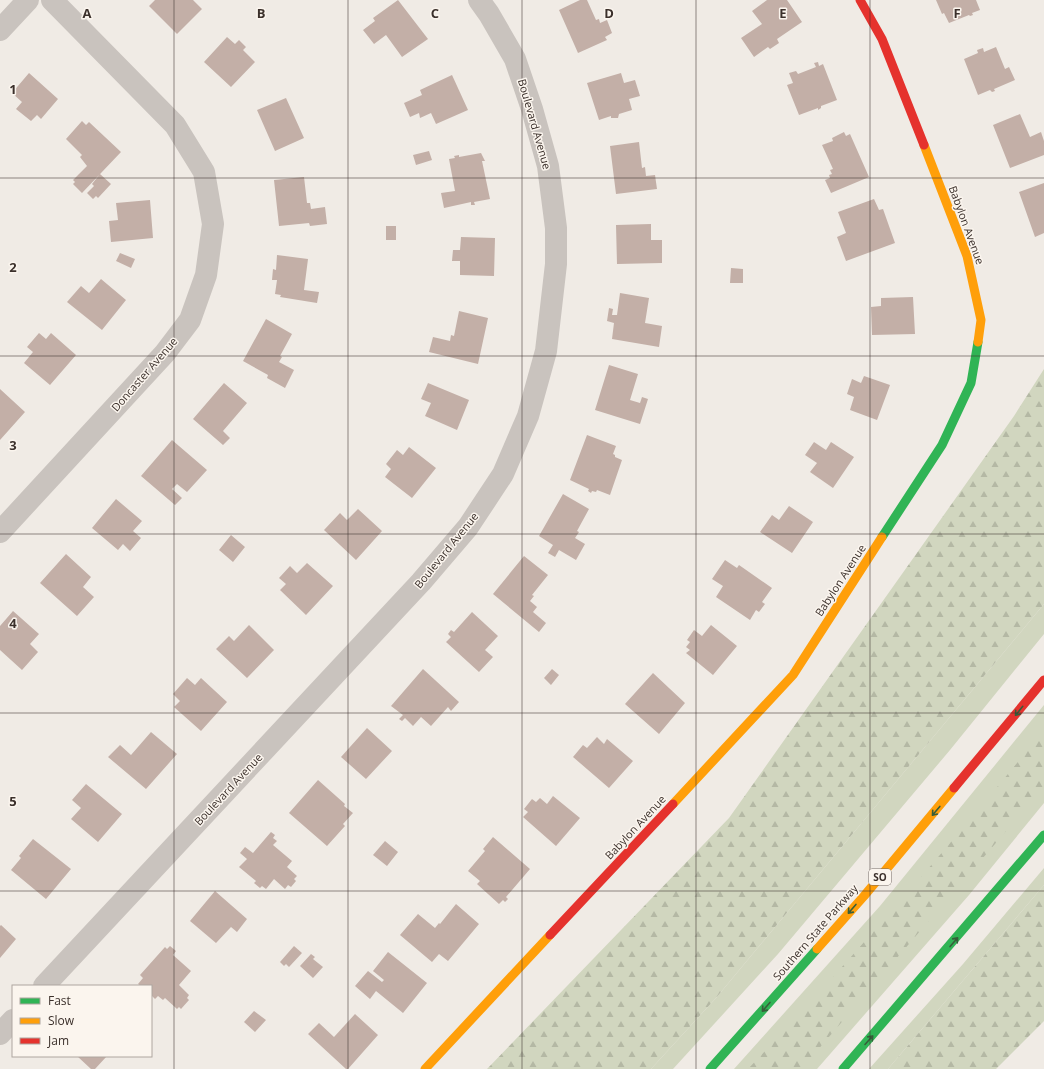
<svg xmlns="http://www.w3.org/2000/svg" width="1044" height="1069" font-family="'Open Sans',sans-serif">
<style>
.grass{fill:#d1d6bf}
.forest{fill:url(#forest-firs)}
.building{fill:#c3afa7}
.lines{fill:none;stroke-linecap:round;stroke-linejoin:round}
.street{stroke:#c9c3be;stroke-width:22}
.fast{stroke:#30b455;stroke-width:9}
.slow{stroke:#ff9f0a;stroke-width:9}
.jam{stroke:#e5322d;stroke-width:9}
.oneway{stroke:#375e3a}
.grid{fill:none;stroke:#3b302b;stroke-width:1;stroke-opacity:0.55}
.labels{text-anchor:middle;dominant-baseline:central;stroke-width:3;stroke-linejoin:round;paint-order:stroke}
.shield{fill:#fbf5ee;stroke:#756b66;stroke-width:1}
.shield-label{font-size:10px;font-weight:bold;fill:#3b302b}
.street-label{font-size:11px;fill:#3b302b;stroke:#fbf5ee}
.grid-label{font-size:13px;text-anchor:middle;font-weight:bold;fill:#3b302b;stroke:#fbf5ee;stroke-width:3;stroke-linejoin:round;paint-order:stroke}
</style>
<defs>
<pattern id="forest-firs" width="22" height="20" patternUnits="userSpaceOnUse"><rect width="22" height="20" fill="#d1d6bf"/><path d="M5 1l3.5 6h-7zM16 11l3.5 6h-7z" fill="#b4b8a4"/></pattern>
</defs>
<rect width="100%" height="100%" fill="#f0ebe5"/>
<!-- grass -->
<path class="grass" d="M1044,604V634L950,750L778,954L673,1069H651L716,998Z
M1044,705V803L969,895L817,1069H734L880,906Z
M1044,868V885L888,1069H869L963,964Z"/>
<!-- forest -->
<path class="forest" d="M1044,369V604L716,998L651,1069H487L729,818L1014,416Z
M1044,730V787L816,1052L801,1069H748C851,960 949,847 1044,730Z
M1044,885V1021L996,1069H888Z"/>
<!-- building -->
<path class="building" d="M155,0H193L202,9L177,34L149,6Z
M398,0L428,39L402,57L386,35L374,44L363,30L375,21L373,18Z
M580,0H587L596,20L599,19L600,23L607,20L612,33L605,37L607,40L578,53L559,10Z
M767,0H787L802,22L777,39L779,43L770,49L768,47L754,57L741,38L762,24L752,11Z
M936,0H976L980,10L972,13L973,15L970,16L969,15L949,23L944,13L942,14Z
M227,37L235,44L239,40L246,47L243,50L255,62L231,87L204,62Z
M996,47L1005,69L1009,67L1015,80L994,89L995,91L992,92L990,90L978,95L964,59L978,53L977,50L983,48L984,52Z
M818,62L819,66L823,64L837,100L821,106V108L818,110V108L799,115L787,85L793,83L789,73L796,71L798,74L816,67L814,63Z
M29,73L58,99L41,119L37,115L31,121L16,109L22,102L12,93Z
M621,73L624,83L635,80L640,96L629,99L632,110L619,114L618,118H611V116L599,120L587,83Z
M452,75L468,110L436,124L431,113L420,118L419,113L410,117L404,103L422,95L420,90Z
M286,98L304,138L275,151L257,110Z
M1020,114L1030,137L1041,132L1044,141V155L1010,168L993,125Z
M82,121L86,125L89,122L121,152L82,193L73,184L75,182L73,180L87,166L80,157L82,155L66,139Z
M844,132L846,136L850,134L869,177L831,193L825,180L830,178L829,175L832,174L830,170L833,169L822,145L833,141L832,138Z
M639,142L642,168L645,167L646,176L655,175L657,189L616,194L610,146Z
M429,151L432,160L416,165L413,155Z
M481,153L485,161H482L490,199L474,202L475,205H471V202L444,208L441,193L455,191L449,159L455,158L454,156L459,155V157Z
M100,174L111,184L98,198L96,196L93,199L87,193L94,186L92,184Z
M304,177L307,203H310L311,209L325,207L327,224L310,226L309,223L279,226L274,180Z
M1044,183V233L1035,237L1019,192Z
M874,199L879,210L883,209L895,243L846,261L837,237L846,233L838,212Z
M150,200L153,238L111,242L109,221L118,220L116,203Z
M651,224V240H662V263L617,264L616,225Z
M386,226H396V240H386Z
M461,237L495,238L494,276L460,275V261H452L453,250H460Z
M120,253L135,259L131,268L116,261Z
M277,255L308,259L304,290L319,292L317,303L280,297L281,295L275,294L277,280H272L273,269L276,270Z
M731,268L743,269V283H730Z
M101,279L126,300L102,330L67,302L81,286L89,293Z
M620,293L649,298L645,323L662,326L659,347L612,339L614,323L607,321L609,308L613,309L612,315H617Z
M913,297L915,334L872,335L871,307L881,306V298Z
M459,311L488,318L478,364L429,352L433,337L450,341L451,335L454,336Z
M266,319L292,334L280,356L282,357L279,362L294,370L285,388L267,378L268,375L243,361Z
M39,333L46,339L51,333L76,355L50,385L24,363L33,352L27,347Z
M609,365L638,374L630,400L640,403L642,397L648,399L640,424L595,410Z
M864,376L890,385L877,420L850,410L854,397L847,394L852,379L861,383Z
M224,383L247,403L223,431L230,438L223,445L193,419Z
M428,383L469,400L457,430L425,416L431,403L421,399Z
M0,389L25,412L0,440Z
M587,435L616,446L613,454L615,455V457L622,460L610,495L597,490L596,492L592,491L591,493L588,491L589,489L570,480Z
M172,440L207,470L187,492L177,484L172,489L182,498L175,505L141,476Z
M814,442L826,450L831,442L854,457L833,488L810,472L817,463L805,455Z
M409,447L436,468L412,498L385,477L391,469L386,464L397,450L403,455Z
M563,494L589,509L577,531L579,532L575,538L585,544L576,560L559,550L555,557L548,553L553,545L539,536Z
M116,499L142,521L133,531L141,538L130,551L123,544L118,550L92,528Z
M789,506L813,522L792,553L760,532L772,515L779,520Z
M358,509L382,531L356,560L324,530L340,513L347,520Z
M231,535L245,547L233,562L219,550Z
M66,554L91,577L83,587L94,597L77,616L40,583Z
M524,556L548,575L532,595L534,596L530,601L537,607L533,612L546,623L539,632L493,594Z
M725,560L737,568L739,565L772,588L762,602L765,604L759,612L756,610L750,620L716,597L723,586L712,579Z
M307,563L333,586L306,615L280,590L286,584L279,578L290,566L297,573Z
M13,611L39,634L30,644L38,652L22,670L0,650V626Z
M472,612L498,636L485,650L493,657L479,672L446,642L451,637L448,634L451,630L454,632Z
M249,625L274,650L247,678L216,649L229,636L234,641Z
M711,625L737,646L713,675L686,653L690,650L686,647L690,642L687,640L694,630L702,636Z
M423,669L459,702L451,711L448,707L431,726L421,717L413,726L405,718L402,721L399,719L403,715L391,706Z
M552,669L559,675L551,685L544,678Z
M653,673L685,703L659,734L625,704Z
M187,678L195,685L201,678L227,702L201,731L174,707L180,701L173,694Z
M367,728L392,751L366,779L341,757Z
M151,732L177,754L146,789L108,757L120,745L131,755Z
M597,737L604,744L607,739L633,761L609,788L573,757L583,745L587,748Z
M318,780L345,804L344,806L353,813L343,824L345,826L327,846L289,813Z
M86,784L122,814L98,842L71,819L81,808L72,800Z
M553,796L580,818L556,846L523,817L528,812L524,809L532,799L536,802L540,798L547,804Z
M271,832L275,835L273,838L277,841L273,845L292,861L287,867L297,876L294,879L296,881L291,887L288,885L285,889L274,879L266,889L262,886L260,888L254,883L256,881L239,867L247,859L240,853L245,847L253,853Z
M493,837L530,869L506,897L508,899L505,902L503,900L499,904L477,884L480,881L468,871L485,851L483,849Z
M33,839L71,869L46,899L11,870L21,858L19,856Z
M385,841L398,852L387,866L373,855Z
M215,891L247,919L237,932L231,927L216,943L190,921Z
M456,904L479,924L448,961L439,954L432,962L400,935L418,914L435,928L439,923L440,924Z
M1,925L16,939L0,958V926Z
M170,946L176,951L173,955L191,971L179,985L189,995L187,998L189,1000L181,1009L179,1007L177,1009L165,998L163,1000L158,996L155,999L151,995V986H141L138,984L143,978L140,975L165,947L167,949Z
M294,946L302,953L289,967L286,964L284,966L280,962Z
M388,952L427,983L403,1013L376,991L370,999L355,986L368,971L382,982L384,980L373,971Z
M311,954L315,957L313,959L323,967L313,978L300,966Z
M254,1011L266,1020L255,1032L244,1022Z
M355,1014L378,1035L348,1069H346L308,1034L319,1023L334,1037Z
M77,1056H107L95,1069H91Z"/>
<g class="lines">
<!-- street -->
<path class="street" d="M0,30L28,0
M0,532L165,353L190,320L206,275L213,224L204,172L175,125L52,0
M44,986L421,582L468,527L503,474L528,416L546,351L556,264V228L548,166L532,109L515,59L489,14L479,0
M0,1034L13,1020"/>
<!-- fast -->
<path class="fast" d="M882,537L942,445L971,383L978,342
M710,1069L817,949
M843,1069L1044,835"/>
<!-- slow -->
<path class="slow" d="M924,145L967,256L981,320L978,342
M673,804L793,675L882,537
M817,949L864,896L954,788
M425,1069L550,935"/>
<!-- jam -->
<path class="jam" d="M860,0L882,39L924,145
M954,788L1044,680
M550,935L673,804"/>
</g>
<!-- one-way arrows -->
<defs><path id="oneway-shaft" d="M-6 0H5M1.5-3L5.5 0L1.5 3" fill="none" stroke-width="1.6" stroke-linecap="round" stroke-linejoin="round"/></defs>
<g class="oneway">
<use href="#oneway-shaft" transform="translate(1019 711) rotate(129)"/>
<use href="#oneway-shaft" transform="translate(936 811) rotate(130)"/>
<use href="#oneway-shaft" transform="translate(852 909) rotate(131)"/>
<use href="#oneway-shaft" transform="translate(954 942) rotate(-49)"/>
<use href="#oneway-shaft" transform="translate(766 1007) rotate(131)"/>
<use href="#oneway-shaft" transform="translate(869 1040) rotate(-48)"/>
</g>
<!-- grid -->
<path class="grid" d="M174,0V1069M348,0V1069M522,0V1069M696,0V1069M870,0V1069M0,178H1044M0,356H1044M0,534H1044M0,713H1044M0,891H1044"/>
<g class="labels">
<!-- shield labels -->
<rect class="shield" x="869" y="869" width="22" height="16" rx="3"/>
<g class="shield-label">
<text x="880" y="877">SO</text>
</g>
<!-- street labels -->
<g class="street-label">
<text transform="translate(535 124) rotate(74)">Boulevard Avenue</text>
<text transform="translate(967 225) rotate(70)">Babylon Avenue</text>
<text transform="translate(144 374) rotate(-49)">Doncaster Avenue</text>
<text transform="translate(446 550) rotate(-51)">Boulevard Avenue</text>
<text transform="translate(840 580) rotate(-57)">Babylon Avenue</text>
<text transform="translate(228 789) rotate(-47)">Boulevard Avenue</text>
<text transform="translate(635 827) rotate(-47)">Babylon Avenue</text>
<text transform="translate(815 932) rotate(-49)">Southern State Parkway</text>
</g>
</g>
<g class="grid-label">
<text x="87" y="18">A</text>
<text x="261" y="18">B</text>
<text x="435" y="18">C</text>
<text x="609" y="18">D</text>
<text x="783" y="18">E</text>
<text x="957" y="18">F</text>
<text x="13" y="94">1</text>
<text x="13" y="272">2</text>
<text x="13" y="450">3</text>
<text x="13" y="628">4</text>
<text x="13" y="806">5</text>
</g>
<!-- legend -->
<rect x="12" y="985" width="140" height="72" fill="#fbf5ee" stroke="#aea6a0"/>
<rect x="20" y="998" width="20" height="6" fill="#30b455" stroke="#aea6a0"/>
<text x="48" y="1005" font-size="12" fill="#3b302b">Fast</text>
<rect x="20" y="1018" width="20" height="6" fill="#ff9f0a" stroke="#aea6a0"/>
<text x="48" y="1025" font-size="12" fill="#3b302b">Slow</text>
<rect x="20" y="1038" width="20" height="6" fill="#e5322d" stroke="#aea6a0"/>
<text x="48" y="1045" font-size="12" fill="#3b302b">Jam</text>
</svg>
